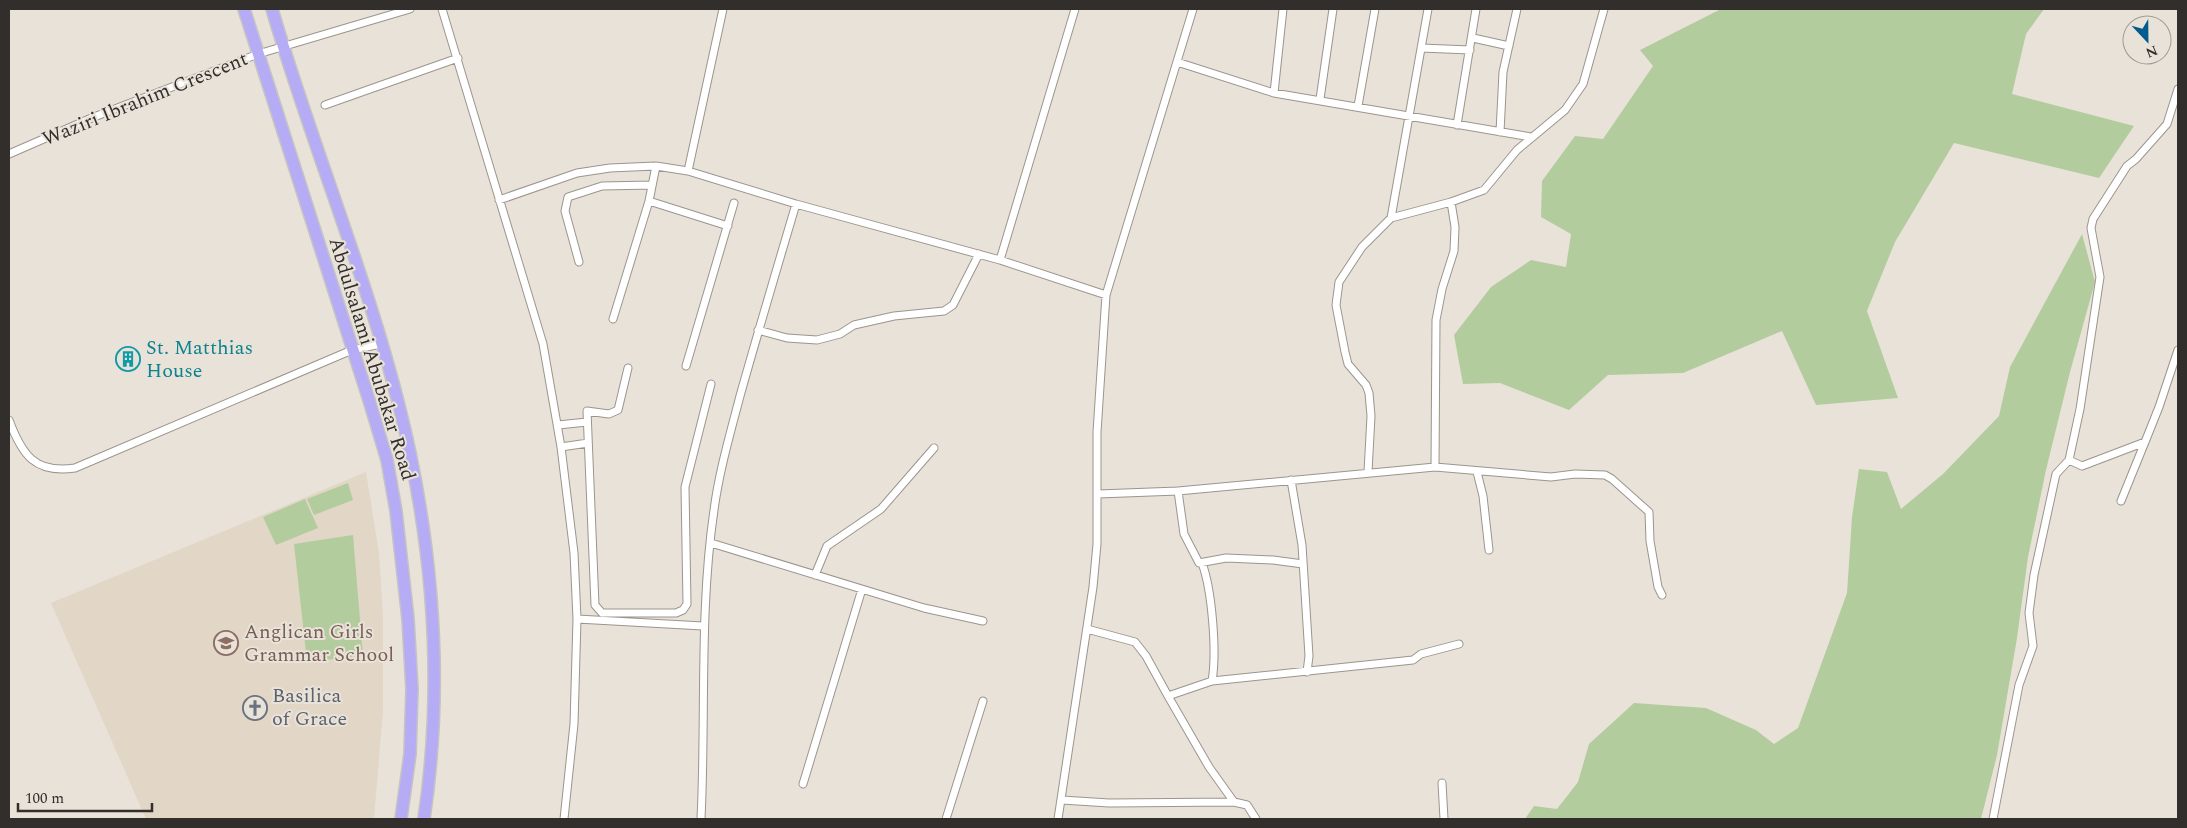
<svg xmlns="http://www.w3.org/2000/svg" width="2187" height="828" font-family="Spectral,serif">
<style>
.built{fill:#e2d6c7}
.green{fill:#b3cc9e}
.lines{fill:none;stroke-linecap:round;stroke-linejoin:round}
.street-casing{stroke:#9b958d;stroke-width:9}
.primary-casing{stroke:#c5c4c4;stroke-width:14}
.street{stroke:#fff;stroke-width:7}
.primary{stroke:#b5acf5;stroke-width:11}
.labels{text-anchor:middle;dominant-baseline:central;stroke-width:4;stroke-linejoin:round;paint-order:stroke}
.street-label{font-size:20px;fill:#312e2b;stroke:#e9e2d9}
.culture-label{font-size:20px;fill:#0d838f;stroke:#e9e2d9;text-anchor:start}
.education-label{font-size:20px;fill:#785e54;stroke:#e9e2d9;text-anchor:start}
.worship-label{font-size:20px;fill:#5b616d;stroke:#e9e2d9;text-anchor:start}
</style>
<rect width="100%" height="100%" fill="#e9e2d9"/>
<!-- built -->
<path class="built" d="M366,472L379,553L383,617V710L374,819H146L51,603Z"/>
<!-- green -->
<path class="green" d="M1721,9H2044L2026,34L2012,94L2134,126L2099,178L1954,143L1895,242L1867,311L1898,398L1816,405L1782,331L1683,373L1608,375L1569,410L1500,383L1463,384L1454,335L1491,287L1531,260L1566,267L1571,234L1541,217L1542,181L1575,136L1603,139L1653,66L1640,50Z
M2082,234L2095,282L2070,372L2046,470L2028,557L2017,638L1997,755L1981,819H1525L1534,806L1557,809L1578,782L1589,744L1634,703L1706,708L1756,730L1774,744L1798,728L1847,593L1852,517L1859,469L1887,472L1901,509L1943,474L1999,416L2010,367Z
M348,483L353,500L314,515L307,499Z
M305,499L318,528L276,545L263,517Z
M353,535L363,656L307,662L294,544Z"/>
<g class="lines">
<defs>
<path id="street" d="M442,9L543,344L561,447L574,553L577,619L574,724L564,819
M1473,38L1509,46
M1421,48L1470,50
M1177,62L1274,93L1531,137
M1274,93L1283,9
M1320,99L1333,9
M325,105L458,58
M1358,106L1375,9
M1457,125L1476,9
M1500,132L1503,72L1517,9
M9,154L94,117L258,54L410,9
M688,171L723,9
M499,200L577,173L610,168L656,166L688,171L796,204L1000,260L1106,295
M649,201L728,226
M1391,218L1428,9
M1000,260L1075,9
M579,262L565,211L568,197L602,186L652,185
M613,319L649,201L656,166
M758,330L787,338L817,340L840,334L854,325L894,316L944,311L953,305L979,254
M686,366L734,203
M628,368L618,410L609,414L587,411L595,605L602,613H676L683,610L687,604L685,487L711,384
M9,420C22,455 35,474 75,468L352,350L381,344
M558,425L587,422
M561,447L588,443
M2069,460L2082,466L2145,442L2159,407L2178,350
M1435,467L1436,320L1442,289L1454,251L1455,227L1451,202
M1368,472L1371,416L1369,393L1366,385L1348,364L1345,352L1336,305L1339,282L1362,247L1391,218L1451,202L1484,190L1517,150L1565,110L1583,84L1604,9
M1477,472L1483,496L1489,550
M1291,480L1302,545L1309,656L1307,672
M1178,491L1184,534L1199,563L1226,558L1273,560L1303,564
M1098,494L1178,491L1435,467L1551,477L1575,474L1605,475L1612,479L1649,512L1650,541L1658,587L1662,595
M2121,501L2145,442
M711,543L924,608L983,621
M1202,563C1212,590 1217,652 1212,681
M815,575L827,546L881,509L934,448
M577,619L703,626
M1087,629L1135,642L1146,656L1168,696L1212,681L1413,660L1421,654L1459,644
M1168,696L1209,767L1234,802
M1442,783L1444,819
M803,784L862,589
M1062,800L1109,803L1234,802L1247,805L1256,819
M701,819C706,716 699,612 714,510C719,472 730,434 740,396C758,332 777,268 796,204
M946,819L983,701
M1058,819L1093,587L1097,544V432L1106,295L1193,9
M1993,819L2019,685L2033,646L2029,613L2034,575L2056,474L2069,460L2080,409L2100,277L2091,228L2093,219L2127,166L2136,159L2167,124L2178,89"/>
<path id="primary" d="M244,9L369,400L387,460L396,511L408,619L412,689L410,754L401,819
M272,9C315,157 378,301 410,453C435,573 442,698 424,819"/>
</defs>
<!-- street casing -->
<use href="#street" class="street-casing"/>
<!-- primary casing -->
<use href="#primary" class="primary-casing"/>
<!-- street -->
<use href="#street" class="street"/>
<!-- primary -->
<use href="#primary" class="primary"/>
</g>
<!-- icons -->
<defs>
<symbol id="building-ring" viewBox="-11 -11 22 22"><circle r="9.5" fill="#e9e2d9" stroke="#0f9aa8" stroke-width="1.5"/><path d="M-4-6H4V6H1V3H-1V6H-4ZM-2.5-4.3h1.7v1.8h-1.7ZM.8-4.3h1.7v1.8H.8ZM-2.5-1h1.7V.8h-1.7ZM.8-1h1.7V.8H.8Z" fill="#0f9aa8"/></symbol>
<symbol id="school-ring" viewBox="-11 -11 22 22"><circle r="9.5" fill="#e9e2d9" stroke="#8d6e63" stroke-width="1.5"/><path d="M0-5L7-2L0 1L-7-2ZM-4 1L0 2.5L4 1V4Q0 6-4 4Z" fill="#8d6e63"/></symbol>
<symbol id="church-ring" viewBox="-11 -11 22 22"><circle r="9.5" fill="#e9e2d9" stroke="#6b7280" stroke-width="1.5"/><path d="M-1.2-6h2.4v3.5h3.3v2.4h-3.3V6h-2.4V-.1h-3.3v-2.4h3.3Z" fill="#6b7280"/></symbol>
</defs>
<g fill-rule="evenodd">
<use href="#building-ring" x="114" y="345" width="28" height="28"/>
<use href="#school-ring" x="212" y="629" width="28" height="28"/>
<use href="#church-ring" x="241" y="694" width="28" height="28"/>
</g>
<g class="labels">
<!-- street labels -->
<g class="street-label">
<text transform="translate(145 99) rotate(-22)">Waziri Ibrahim Crescent</text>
<text transform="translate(372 359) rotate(73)">Abdulsalami Abubakar Road</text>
</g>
<!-- culture labels -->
<g class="culture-label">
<text x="146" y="348">St. Matthias<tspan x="146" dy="23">House</tspan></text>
</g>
<!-- education labels -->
<g class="education-label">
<text x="244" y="632">Anglican Girls<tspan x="244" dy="23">Grammar School</tspan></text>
</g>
<!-- worship labels -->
<g class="worship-label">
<text x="272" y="696">Basilica<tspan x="272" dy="23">of Grace</tspan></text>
</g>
</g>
<!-- border -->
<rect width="2187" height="828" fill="none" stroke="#312e2b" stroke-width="20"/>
<!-- north arrow -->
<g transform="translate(2147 40) rotate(158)"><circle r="24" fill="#e9e2d9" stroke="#9f9a93"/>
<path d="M0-4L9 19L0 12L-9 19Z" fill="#015b8c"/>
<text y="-8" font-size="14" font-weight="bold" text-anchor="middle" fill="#312e2b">N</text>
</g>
<!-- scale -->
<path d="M18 803v8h134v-8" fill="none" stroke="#312e2b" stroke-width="2.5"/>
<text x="25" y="803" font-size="15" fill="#312e2b" stroke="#e9e2d9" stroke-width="4" paint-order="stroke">100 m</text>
</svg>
